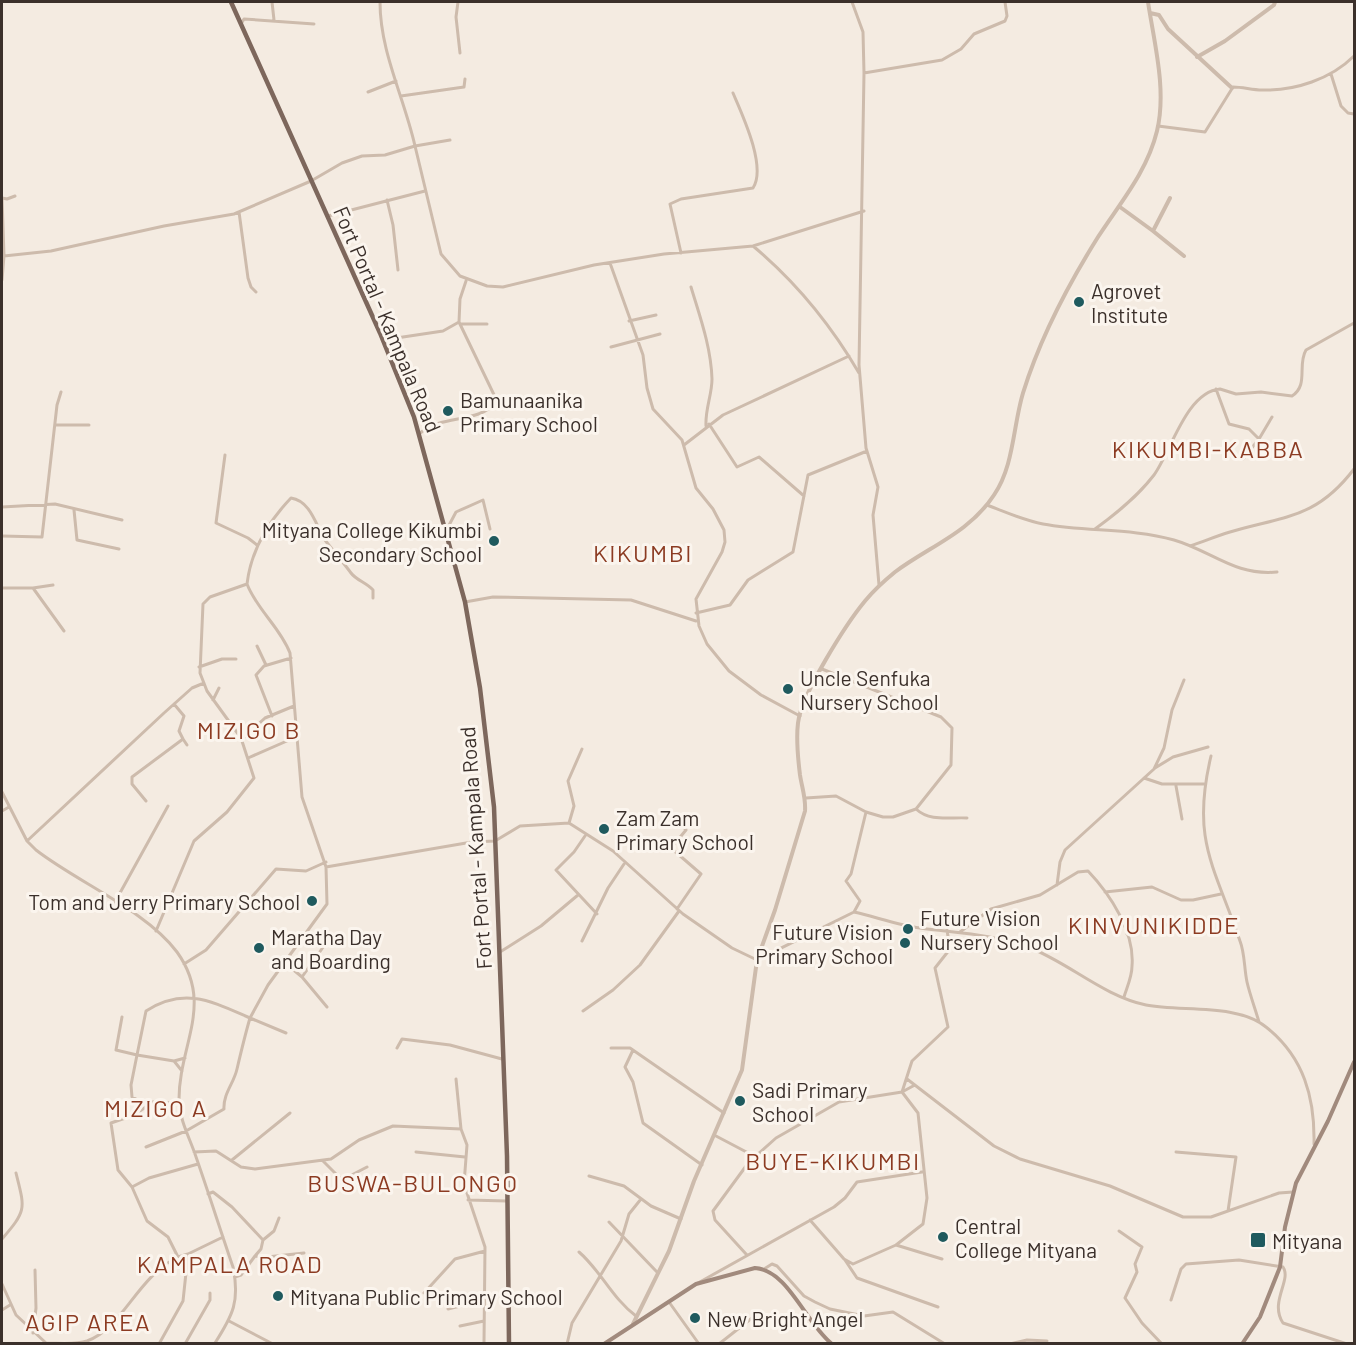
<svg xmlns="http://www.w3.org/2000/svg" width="1356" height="1345" font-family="Barlow,sans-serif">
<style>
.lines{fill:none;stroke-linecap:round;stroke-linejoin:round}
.minor{stroke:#cdbbac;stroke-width:3}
.tertiary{stroke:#cdbbac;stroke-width:4}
.secondary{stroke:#a18a7d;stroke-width:4}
.primary{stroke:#7d675c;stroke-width:4.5}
.poi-dot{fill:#1f5a5e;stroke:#fbf5ee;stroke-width:2}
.labels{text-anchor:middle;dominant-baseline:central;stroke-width:6;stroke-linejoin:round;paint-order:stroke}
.poi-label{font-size:21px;fill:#3b302b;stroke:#fbf5ee;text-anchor:start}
.street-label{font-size:21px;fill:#3b302b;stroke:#fbf5ee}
.quarter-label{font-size:24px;letter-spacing:1.5px;fill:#8c3b22;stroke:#fbf5ee}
</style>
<rect width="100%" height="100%" fill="#f4ebe1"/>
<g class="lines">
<!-- minor -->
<path class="minor" d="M272,2L274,20
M380,2C380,52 404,97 415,146L450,140
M458,2L456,17L460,53
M852,2L863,32L864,73L859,365L866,448L878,487L873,515L879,585
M241,24L244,19L314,24
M864,73L942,60L961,49L974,34L1005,21L1007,16L1005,2
M1331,74L1341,106L1348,113L1354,114
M368,92L396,81
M401,96L464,87L465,79
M1158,126L1205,132L1233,87C1243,87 1252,90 1262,90C1295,91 1331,79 1354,56
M2,198L4,256L2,280
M2,198L7,199L15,196
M387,200L393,225L398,270
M239,212L248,278L251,287L256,292
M328,216L425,191
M753,246C796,282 831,325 859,373
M681,253L670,204L681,199L753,188C767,167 742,114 733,93
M4,256L51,251L164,226L234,214L311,181L342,163L362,156L385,155L415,146L441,254L460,276L487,286L503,287L594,265L664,254L753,246L864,211
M610,263L643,355L647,388L653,409L682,440L696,488L713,509L724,530L725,542L722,552L696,599L699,626L707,644L729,671L761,695L800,716
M691,287C700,317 711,347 712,379C712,395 705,409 706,426
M629,321L656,315
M460,324H487
M383,340L443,331L459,322
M611,347L660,334
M1216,389L1229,424L1249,429L1259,439L1243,459
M709,424L737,467L759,457L804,496
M56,425H89
M419,434C443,413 478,425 497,401L459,322L460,299L466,281
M1259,439L1272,417
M684,445L723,415L849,356
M225,455L216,523L248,538L257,545
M987,505C1005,512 1023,520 1043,524C1087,532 1131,528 1174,540C1212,551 1234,576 1277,572
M2,507L55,504L122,520
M74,510L77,540L119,549
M447,529L456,512L483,500L490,529
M1095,529C1117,513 1137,497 1154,475C1171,452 1186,392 1220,389L1236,394L1261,392L1292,396C1309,385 1297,365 1306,350L1354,323
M2,536L42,537L57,405L61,392
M1190,546C1203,542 1216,536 1230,532C1284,516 1316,519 1354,469
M2,588H33L53,585
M33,588L64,631
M465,602L493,597L631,600L696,621
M696,613L730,605L748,580L793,552L808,475L867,451
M257,646L266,665
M199,667L222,659H236
M213,700L219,688
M174,704L184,716L179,731L183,739
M272,716L256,675L264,666L291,658
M241,740L265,718L294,706
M1211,756C1191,840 1214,865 1240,941C1245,954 1244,968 1247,982C1250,995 1255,1008 1259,1022
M248,758L296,737
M1155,768L1173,757L1208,747
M1144,778L1162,784H1204
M1176,786L1182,819
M2,792L27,841L36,850C77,882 147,911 177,952C215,1005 178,1045 179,1102C180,1120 189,1137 195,1154C208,1191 220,1229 233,1267C240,1301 233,1315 215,1343
M806,798L836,796L866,812L883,817H893L916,809L951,765L952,728L941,717L822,669
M146,801L132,784V777L183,739L187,745
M916,809C930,822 949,817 967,818
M2,811L9,807
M569,823L574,806L568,781L582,749
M585,836L574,852L556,870L597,914
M27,841L164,713L192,688L204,683
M326,867L302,797L290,653C280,627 257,610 247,584C251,550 267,523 291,498C311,501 316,526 325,540C333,551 343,562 351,573C356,580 367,583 373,590V598
M1057,885L1060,862L1065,850L1154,769L1164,748L1172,710L1184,680
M1105,892L1152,887L1181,900H1193L1221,894
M115,902L168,806
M677,909L701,874L671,848L686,830L679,821L683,815
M854,912L860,901L846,881L851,874L866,812
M156,931L194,841L227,812L254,778L241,738L207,691L200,673L203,604L210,597L247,584
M960,932L991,909L1040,895L1078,872L1088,871C1110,894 1135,932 1132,966C1132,977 1127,987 1124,997
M1127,934L1170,924
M582,941L608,888L624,864
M500,952L541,926L578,895
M284,962L302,977L327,1007
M184,964L206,950L276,869L306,871L326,862
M302,977L331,936
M583,1011L613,990L640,965L679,911
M122,1017L116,1050L137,1055L131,1085L132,1097L142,1102L179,1103
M397,1048L402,1039L450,1045L502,1059
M611,1048H630L724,1113
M633,1050L625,1067L633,1082L643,1123L702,1165
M185,1058L174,1061L137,1055L146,1011C185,986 213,1002 250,1018L268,985L327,904L326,867L472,842L495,841L520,826L569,823L613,851L683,914L732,948L757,960L854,912C876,917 898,925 920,928C956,933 993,934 1028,947C1068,962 1103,996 1146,1005C1181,1012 1237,1003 1266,1027C1304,1057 1315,1098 1314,1144
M174,1061L182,1071
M456,1079L461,1129
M907,1079L994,1146L1020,1159L1110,1186L1183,1217H1211L1279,1193L1293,1192
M153,1102L134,1115L111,1123L118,1170L132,1187L149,1178L198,1164
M716,1136L754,1156
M146,1147L186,1131L224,1109C223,1094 234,1083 237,1069C241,1052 245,1035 250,1018L286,1033
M194,1152L216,1151L241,1167L255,1169L331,1159L359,1140L393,1126L461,1129L467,1145L464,1184L485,1247L484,1343
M416,1152L465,1157
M1176,1152L1236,1157L1228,1211
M232,1160L290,1113
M323,1161L342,1180L367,1167
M589,1176L624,1186L651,1206L681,1219
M132,1187L147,1221L168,1237L178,1257L188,1254
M208,1194L213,1192L232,1207L263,1240
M468,1200L507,1201
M810,1220L844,1259L853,1264L896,1245L923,1224L927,1198L918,1113L902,1092L912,1061L948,1027L935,968L950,949L947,930
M609,1222L657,1272
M1119,1231L1142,1247L1135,1264L1137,1272L1125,1298L1142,1323L1162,1344
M2,1239C27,1210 25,1209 16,1173
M896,1245L942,1259
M579,1252C601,1271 612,1298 636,1316
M746,1254L715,1220L713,1211L749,1162L776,1138L839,1102L902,1092L913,1086
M255,1256L261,1249L263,1240L274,1231L279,1218
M845,1260L857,1278L938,1307
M764,1269L772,1264L777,1266L804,1296L815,1302L830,1309L864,1316L893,1312L945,1344
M235,1277L241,1275L255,1256L267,1257L304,1253
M698,1283L834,1207L845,1198L857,1182L922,1172
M2,1284L16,1315L46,1343C59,1343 75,1345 87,1341C123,1328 137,1277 178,1257
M424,1293L455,1259L485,1251
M1171,1300L1181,1269L1186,1264L1239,1260L1283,1267C1292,1280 1269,1302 1283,1323L1347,1344
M669,1302L699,1344
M448,1309L484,1300
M2,1310L10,1305
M229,1321L273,1344
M460,1326L484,1321
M33,1333L36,1308L35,1270
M159,1344L183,1301L188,1254L223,1237
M185,1344L210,1300V1293
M567,1344L572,1323L621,1241L629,1214L641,1199
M719,1344L752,1318
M1010,1344L1027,1340L1047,1341"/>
<!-- tertiary -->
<path class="tertiary" d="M1150,13L1159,15L1168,29L1232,88
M1197,57L1225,41L1274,5L1275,2
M1120,207L1153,231L1170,198
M1153,231L1184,256
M633,1324L669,1251L694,1181L742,1070L757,960L775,910L805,811C806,798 802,788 800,775C798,759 796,739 798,723C801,695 846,624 865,601C874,590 884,581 895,572C930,546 969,533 994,495C1014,466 1013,426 1023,393C1040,338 1068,285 1098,237C1120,203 1147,172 1157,131C1167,90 1154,42 1148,2"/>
<!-- secondary -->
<path class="secondary" d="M215,1344H216
M477,1344H503
M604,1344L696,1284L755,1268C788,1270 806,1324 832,1344
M1242,1344L1260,1317L1280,1267L1285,1227L1296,1183L1328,1121L1354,1062"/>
<!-- primary -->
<path class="primary" d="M231,2L380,333L414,417L465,602L480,688L494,807L507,1156L509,1344"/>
</g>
<!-- markers -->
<g class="poi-dot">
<circle cx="1079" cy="302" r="6"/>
<circle cx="448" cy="411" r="6"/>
<circle cx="494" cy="541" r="6"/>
<circle cx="788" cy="689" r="6"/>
<circle cx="604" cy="829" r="6"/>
<circle cx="312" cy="901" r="6"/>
<circle cx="908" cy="929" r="6"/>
<circle cx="905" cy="943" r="6"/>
<circle cx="259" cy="948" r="6"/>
<circle cx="740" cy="1101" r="6"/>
<circle cx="943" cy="1237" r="6"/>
<rect x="1250" y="1232" width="16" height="16" rx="3"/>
<circle cx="278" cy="1296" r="6"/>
<circle cx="695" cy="1318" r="6"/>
</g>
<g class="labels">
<!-- poi labels -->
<g class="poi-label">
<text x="1091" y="290">Agrovet<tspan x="1091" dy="24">Institute</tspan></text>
<text x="460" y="399">Bamunaanika<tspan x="460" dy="24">Primary School</tspan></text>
<text x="482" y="529" text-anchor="end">Mityana College Kikumbi<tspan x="482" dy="24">Secondary School</tspan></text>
<text x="800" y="677">Uncle Senfuka<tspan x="800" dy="24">Nursery School</tspan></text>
<text x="616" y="817">Zam Zam<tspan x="616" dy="24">Primary School</tspan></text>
<text x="300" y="901" text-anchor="end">Tom and Jerry Primary School</text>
<text x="920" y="917">Future Vision<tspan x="920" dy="24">Nursery School</tspan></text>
<text x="893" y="931" text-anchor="end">Future Vision<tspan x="893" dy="24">Primary School</tspan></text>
<text x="271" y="936">Maratha Day<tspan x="271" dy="24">and Boarding</tspan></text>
<text x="752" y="1089">Sadi Primary<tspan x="752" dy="24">School</tspan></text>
<text x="955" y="1225">Central<tspan x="955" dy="24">College Mityana</tspan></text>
<text x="1272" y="1240">Mityana</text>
<text x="290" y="1296">Mityana Public Primary School</text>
<text x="707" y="1318">New Bright Angel</text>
</g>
<!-- street labels -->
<g class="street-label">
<text transform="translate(388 319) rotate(67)">Fort Portal - Kampala Road</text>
<text transform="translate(475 848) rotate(-94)">Fort Portal - Kampala Road</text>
</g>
<!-- quarter labels -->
<g class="quarter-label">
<text x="1208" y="448">KIKUMBI-KABBA</text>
<text x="643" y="552">KIKUMBI</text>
<text x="249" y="729">MIZIGO B</text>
<text x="1154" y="924">KINVUNIKIDDE</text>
<text x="156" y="1107">MIZIGO A</text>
<text x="833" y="1160">BUYE-KIKUMBI</text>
<text x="413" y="1182">BUSWA-BULONGO</text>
<text x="230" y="1263">KAMPALA ROAD</text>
<text x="88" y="1321">AGIP AREA</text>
</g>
</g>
<!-- border -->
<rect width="1356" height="1345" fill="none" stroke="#3b302b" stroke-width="6"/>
</svg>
